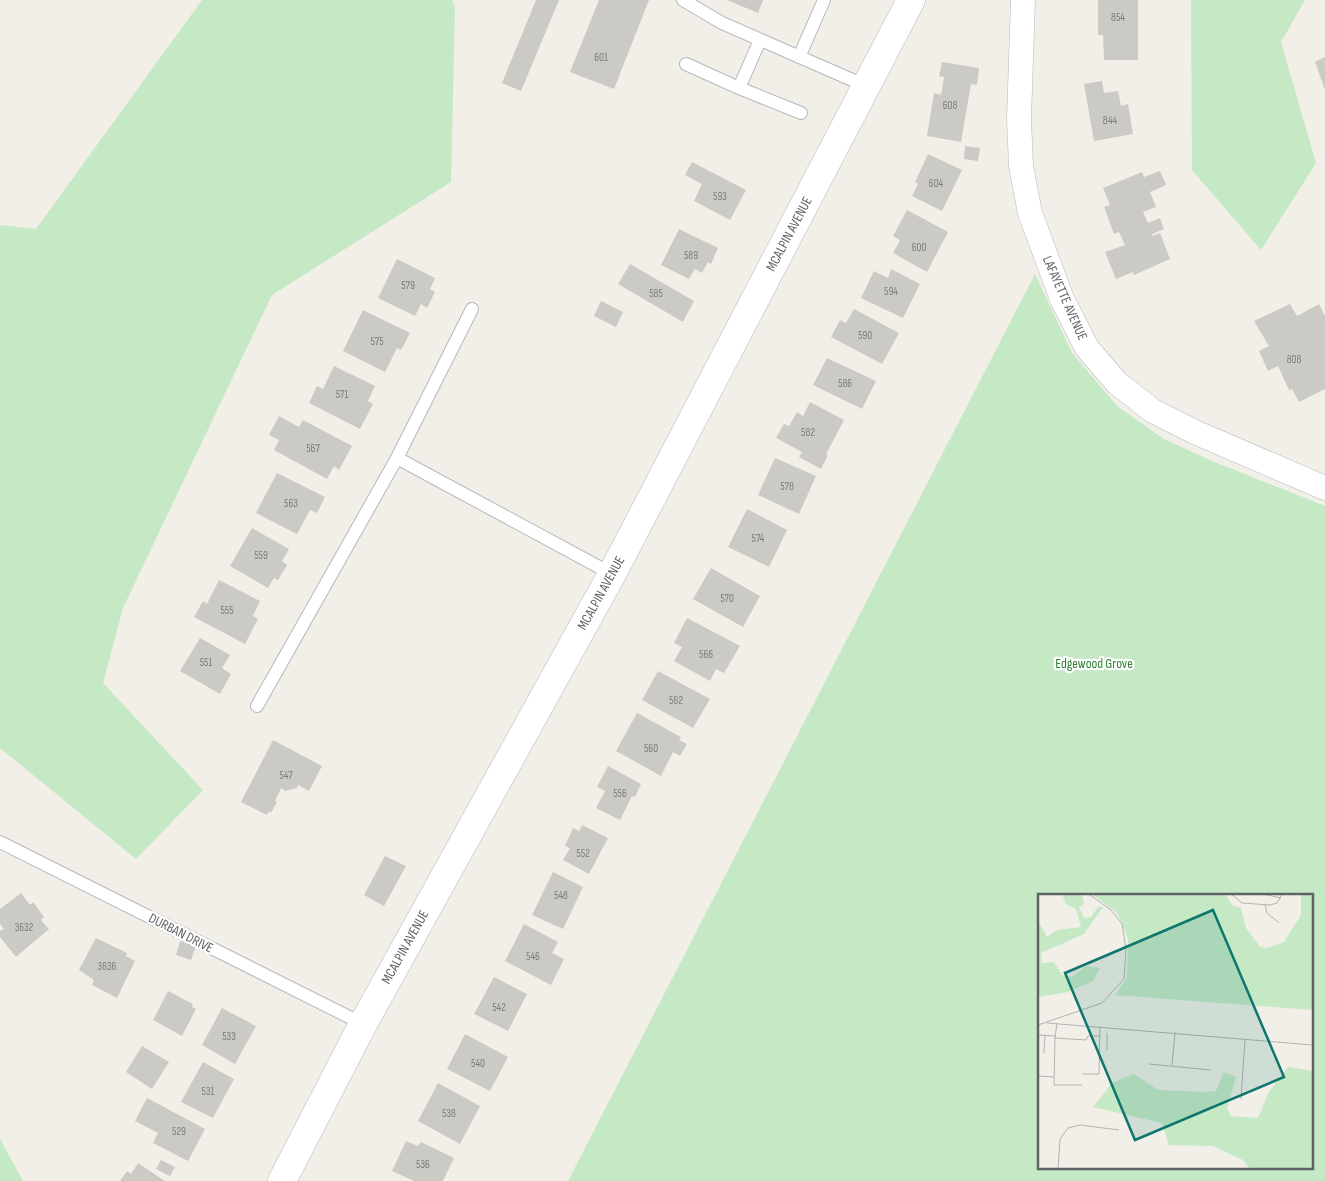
<svg xmlns="http://www.w3.org/2000/svg" width="1325" height="1181" font-family="'Sofia Sans Condensed',sans-serif">
<style>
.green{fill:#c5e8c5;fill-rule:evenodd}
.building{fill:#cccac5}
.lines{fill:none;stroke-linecap:round;stroke-linejoin:round}
.service-casing{stroke:#b5b8bc;stroke-width:14}
.minor-casing{stroke:#b5b8bc;stroke-width:25}
.tertiary-casing{stroke:#b5b8bc;stroke-width:29}
.service{stroke:#fff;stroke-width:12}
.minor{stroke:#fff;stroke-width:24}
.tertiary{stroke:#fff;stroke-width:28}
.labels{text-anchor:middle;dominant-baseline:central;stroke-width:4.5;stroke-linejoin:round;paint-order:stroke}
.number-label{font-size:11px;fill:#7a7d7f}
.street-label{font-size:14px;fill:#5f6368;stroke:#fff}
.park-label{font-size:14px;fill:#348238;stroke:#fff}
.inset-road{fill:none;stroke:#b3b3b1;stroke-width:1}
.view{fill:#0f766e;fill-opacity:0.15;stroke:#0f766e;stroke-width:2.5}
.inset-edge{fill:none;stroke:#5f6368;stroke-width:2.5}
</style>
<rect width="100%" height="100%" fill="#f1efe8"/>
<!-- green -->
<path class="green" d="M202,0H452L455,6L451,182L272,295L123,608L103,683L203,790L136,859L0,748V225L36,229Z
M1191,0H1305L1281,42L1316,163L1261,250L1192,170Z
M1035,274L1072,353L1118,407L1164,439L1212,461L1325,506V1181H568ZM1039,895H1311V1167H1039Z
M0,1139L23,1181H0Z"/>
<!-- building -->
<path class="building" d="M536,0H559L521,91L502,83Z
M599,0H649L614,89L570,72Z
M727,0H763L758,13Z
M1098,0H1138V60H1104L1103,35H1098Z
M1325,57V90L1315,62Z
M942,62L979,68L977,85L971,84L961,142L927,136L934,93L941,95L944,77L939,76Z
M1102,81L1104,93L1118,91L1121,106L1128,104L1133,134L1094,141L1084,84Z
M965,146L980,148L978,161L964,159Z
M928,154L962,170L942,211L912,196L918,184L915,182Z
M692,162L746,190L730,220L694,201L702,184L685,175Z
M1160,171L1166,185L1150,192L1156,207L1143,212L1148,223L1160,218L1164,229L1152,234L1153,236L1160,233L1170,259L1134,275L1133,272L1116,279L1105,252L1125,245L1119,232L1114,234L1104,207L1110,205L1103,188L1142,172L1144,177Z
M907,210L948,232L927,272L893,253L900,240L893,236Z
M679,229L718,248L711,264L708,262L702,273L695,269L689,279L661,265Z
M397,259L435,278L430,289L435,292L427,308L421,304L415,316L378,298Z
M630,264L694,301L683,322L618,284Z
M891,269L920,284L903,318L861,298L874,271L888,278Z
M601,301L623,312L616,327L594,316Z
M1290,304L1297,316L1319,304L1325,316V389L1299,402L1292,389L1289,390L1278,366L1268,371L1259,351L1269,346L1254,321Z
M854,309L899,333L882,364L831,337L840,320L846,323Z
M363,310L410,333L401,350L397,348L385,372L343,351Z
M827,358L876,381L862,409L813,385Z
M334,366L375,386L368,401L373,404L360,429L309,403L317,386L323,389Z
M810,402L844,420L826,454L828,455L821,469L799,457L802,452L776,438L784,424L789,426L797,412L803,416Z
M279,416L299,427L303,420L352,446L339,470L334,466L327,479L274,450L279,440L269,435Z
M775,458L816,476L799,514L758,495Z
M277,473L325,497L317,513L310,510L297,534L256,513Z
M747,509L787,530L769,567L728,547Z
M252,528L289,549L282,561L287,565L278,580L274,578L268,588L230,566Z
M711,568L760,596L743,627L693,599Z
M219,580L260,601L253,616L258,619L245,644L194,617L203,601L207,604Z
M687,618L740,646L724,673L716,669L710,681L674,661L682,647L674,643Z
M200,638L230,655L222,668L231,674L220,694L180,671Z
M658,671L710,699L693,728L642,700Z
M637,713L681,737L679,740L687,744L680,756L673,752L661,776L616,751Z
M273,740L322,766L309,791L298,785L297,788L285,791L281,788L275,801L277,802L271,813L269,811L267,815L241,802Z
M608,766L641,784L635,797L632,796L620,820L596,808L605,791L597,787Z
M582,825L608,838L589,874L563,860L570,848L565,846L573,828L579,831Z
M385,856L406,866L384,906L364,895Z
M553,872L583,887L563,929L532,915Z
M21,893L30,905L33,902L44,917L41,920L49,929L16,957L0,937V931L4,929L0,924V909Z
M524,924L558,942L552,953L564,959L551,985L505,961Z
M96,938L127,953L126,956L135,961L117,998L92,985L94,980L79,970Z
M180,941L196,946L191,960L176,955Z
M494,977L527,994L508,1031L474,1014Z
M168,991L193,1004L192,1007L196,1009L182,1036L153,1020Z
M222,1008L256,1026L235,1064L202,1045Z
M465,1034L508,1057L490,1091L447,1069Z
M142,1046L169,1062L152,1089L126,1072Z
M203,1062L234,1079L213,1118L181,1102Z
M438,1083L480,1106L460,1144L418,1121Z
M147,1098L205,1129L188,1161L153,1143L158,1133L135,1121Z
M406,1141L418,1146L421,1142L454,1158L443,1181H414L392,1171Z
M161,1160L175,1167L170,1176L156,1169Z
M138,1163L165,1181H120L127,1171L131,1174Z"/>
<g class="lines">
<defs>
<path id="service" d="M683,0L722,23L866,86
M799,57L824,0
M686,64L739,88L801,113
M739,88L760,40
M397,458L612,574
M257,706L397,458L472,309
M0,842L363,1024"/>
<path id="minor" d="M1023,0L1019,119L1021,166L1030,213L1062,299L1087,348L1117,383L1153,411L1197,433L1325,488"/>
<path id="tertiary" d="M282,1181L363,1024L612,574L911,0"/>
</defs>
<!-- service casing -->
<use href="#service" class="service-casing"/>
<!-- minor casing -->
<use href="#minor" class="minor-casing"/>
<!-- tertiary casing -->
<use href="#tertiary" class="tertiary-casing"/>
<!-- service -->
<use href="#service" class="service"/>
<!-- minor -->
<use href="#minor" class="minor"/>
<!-- tertiary -->
<use href="#tertiary" class="tertiary"/>
</g>
<g class="labels">
<!-- number labels -->
<g class="number-label">
<text x="1118" y="17">854</text>
<text x="601" y="57">601</text>
<text x="950" y="105">608</text>
<text x="1110" y="120">844</text>
<text x="936" y="183">604</text>
<text x="720" y="196">593</text>
<text x="919" y="247">600</text>
<text x="691" y="255">589</text>
<text x="408" y="285">579</text>
<text x="891" y="291">594</text>
<text x="656" y="293">585</text>
<text x="865" y="335">590</text>
<text x="377" y="341">575</text>
<text x="1294" y="359">808</text>
<text x="845" y="383">586</text>
<text x="342" y="394">571</text>
<text x="808" y="432">582</text>
<text x="313" y="448">567</text>
<text x="787" y="486">578</text>
<text x="291" y="503">563</text>
<text x="758" y="538">574</text>
<text x="261" y="555">559</text>
<text x="727" y="598">570</text>
<text x="227" y="610">555</text>
<text x="706" y="654">566</text>
<text x="206" y="662">551</text>
<text x="676" y="700">562</text>
<text x="651" y="748">560</text>
<text x="286" y="775">547</text>
<text x="620" y="793">556</text>
<text x="583" y="853">552</text>
<text x="561" y="895">548</text>
<text x="24" y="927">3632</text>
<text x="533" y="956">546</text>
<text x="107" y="966">3636</text>
<text x="499" y="1007">542</text>
<text x="229" y="1036">533</text>
<text x="478" y="1063">540</text>
<text x="208" y="1091">531</text>
<text x="449" y="1113">538</text>
<text x="179" y="1131">529</text>
<text x="423" y="1164">536</text>
</g>
<!-- street labels -->
<g class="street-label">
<text transform="translate(789 234) rotate(-62)">MCALPIN AVENUE</text>
<text transform="translate(1065 298) rotate(66)">LAFAYETTE AVENUE</text>
<text transform="translate(601 593) rotate(-61)">MCALPIN AVENUE</text>
<text transform="translate(181 933) rotate(27)">DURBAN DRIVE</text>
<text transform="translate(405 947) rotate(-61)">MCALPIN AVENUE</text>
</g>
<!-- park labels -->
<g class="park-label">
<text x="1094" y="663">Edgewood Grove</text>
</g>
</g>
<!-- overview -->
<g transform="translate(1038 894)">
<rect width="275" height="275" fill="#f1efe8"/>
<path d="M24,0H44L46,10L41,13L46,24L53,23L60,13H65L46,40L3,59L4,69L16,68L24,81L34,83L48,72L62,74L55,87L30,98L0,103V26L9,43L19,36L43,33L38,15L28,10ZM54,0H187L195,12L203,14L208,34L222,53L229,54L246,48L263,21V0H275V116L77,101L89,84L90,45L79,19ZM250,173L275,177V275H212L205,266L175,252L131,251L124,229L55,213L74,189L96,180L120,196L167,198L178,197L186,178L198,183L189,214L193,222L220,224L231,198Z" fill="#c5e8c5"/>
<path class="inset-road" d="M193,0L204,9L232,11L239,9L244,0M225,0L243,4M227,11L229,19L241,29M9,129L275,151M19,129L17,144L48,146L50,142H62M0,131L64,109L86,85L88,55L84,30L73,16L51,0M69,139V156M0,141L18,142M17,144L16,191H44M6,159L7,141M111,170L173,176M134,172L137,138M44,180H61L62,132M0,182L16,183M203,205L207,146M20,275L22,245L30,234L42,231L81,236"/>
<path class="view" d="M175,16L246,183L97,246L27,79Z"/>
<rect width="275" height="275" class="inset-edge"/>
</g>
</svg>
